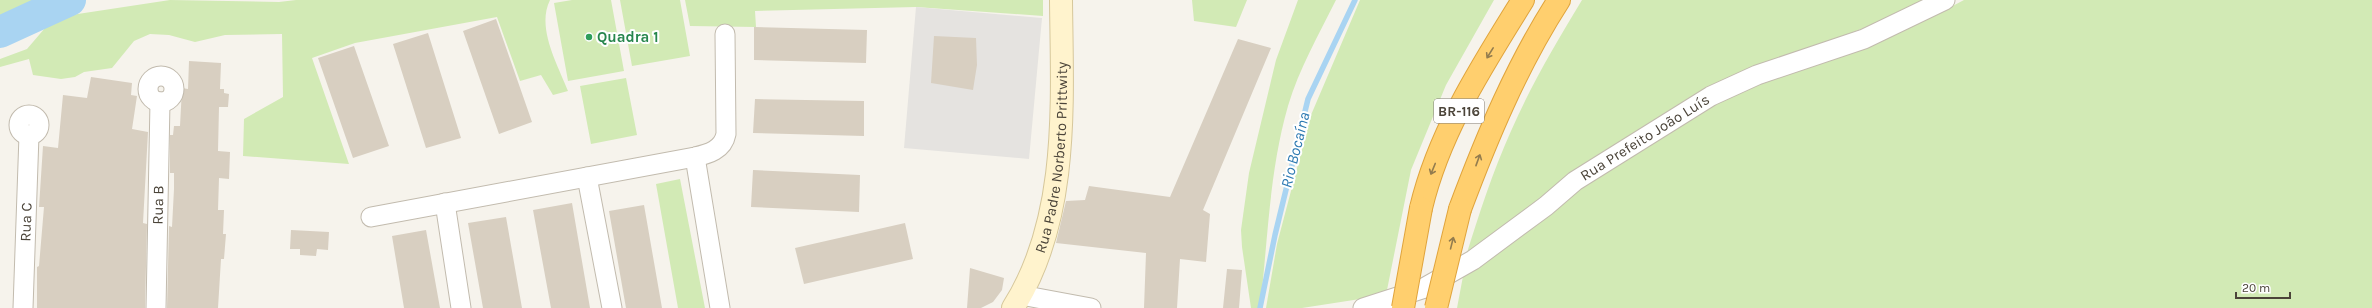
<svg xmlns="http://www.w3.org/2000/svg" width="2372" height="308" font-family="Karla,sans-serif">
<style>
.green{fill:#d2eab5}
.parking{fill:#e5e3e0}
.lines{fill:none;stroke-linecap:round;stroke-linejoin:round}
.stream{stroke:#a9d4f2;stroke-width:5.5}
.river{stroke:#a9d4f2;stroke-width:32}
.building{fill:#d8cfc1}
.minor-casing{stroke:#c2bbae;stroke-width:21}
.secondary-casing{stroke:#d6c79b;stroke-width:24}
.motorway-casing{stroke:#e0a43c;stroke-width:24}
.minor{stroke:#fff;stroke-width:19}
.secondary{stroke:#fff3cd;stroke-width:22}
.motorway{stroke:#ffcf6e;stroke-width:22}
.motorway-bridge-casing{stroke:#e0a43c;stroke-width:24;stroke-linecap:butt}
.motorway-bridge{stroke:#ffcf6e;stroke-width:22}
.oneway{stroke:#937c4e}
.leisure-dot{fill:#2e9e5b;stroke:#fff;stroke-width:1.5}
.labels{text-anchor:middle;dominant-baseline:central;stroke-width:4;stroke-linejoin:round;paint-order:stroke}
.shield{fill:#fff;stroke:#817c74;stroke-width:1}
.shield-label{font-size:14px;font-weight:bold;fill:#4b4439}
.leisure-label{font-size:15px;font-weight:bold;fill:#27864d;stroke:#fff;text-anchor:start}
.street-label{font-size:15px;fill:#4b4439;stroke:#fff}
.water-label{font-size:16px;font-style:italic;fill:#2e7ab2;stroke:#fff}
</style>
<rect width="100%" height="100%" fill="#f6f3ec"/>
<!-- green -->
<path class="green" d="M0,0H56L0,25Z
M170,0L279,2L296,0H550C536,28 558,65 568,91L553,95L541,75L520,81L497,17L355,43L312,58L349,164L243,156L244,119L283,97L282,34L225,35L195,42L169,35L150,34L134,41L112,68L84,72L75,77L61,79L33,75L29,59L0,67V59L27,49L51,21L58,17Z
M572,0H611L624,71L568,81L554,3Z
M620,0H680L690,56L632,66Z
M685,0H1043V16L916,7L755,11L756,27L690,26Z
M1192,0H1247L1236,27L1194,21Z
M1298,0H1336C1319,34 1299,69 1288,106C1269,172 1268,240 1260,308H1251L1242,247L1241,230L1249,173L1276,60Z
M1360,0H1494L1446,85L1411,170L1386,295L1302,308H1266L1277,244L1311,115Z
M1582,0H1934L1753,72L1466,256C1479,214 1493,171 1511,131C1531,85 1556,43 1582,0Z
M1964,0H2372V308H1457L1464,271L1610,166L1709,105L1753,83L1945,10Z
M626,78L637,135L591,144L580,86Z
M680,179L705,308H678L656,184Z"/>
<!-- parking -->
<path class="parking" d="M916,7L1042,18L1029,159L904,148Z"/>
<g class="lines">
<!-- stream -->
<path class="stream" d="M1260,308L1275,235L1308,99L1355,0"/>
<!-- river -->
<path class="river" d="M0,32L70,0"/>
</g>
<!-- building -->
<path class="building" d="M496,19L532,122L499,134L463,31Z
M754,27L867,30L866,63L754,60Z
M428,33L461,138L426,148L393,44Z
M934,36L976,38L977,65L973,90L931,83Z
M1238,39L1271,48L1203,210L1210,214L1206,262L1180,259L1177,308H1144L1146,253L1056,243L1066,201L1085,200L1089,186L1170,197Z
M354,46L389,146L353,158L318,58Z
M189,61L221,63L220,89H224V93L229,94L228,107H219L218,151L230,152L229,179L219,178L218,210H224L223,234H226L224,259H221L218,308H167L169,226L172,227L174,189V173H170V135H173L174,126H180L182,88L188,89Z
M91,77L132,83L131,95L137,96L132,129L148,132L143,223L147,224L145,308H37V267L39,266L44,207H39L43,146L58,148L63,95L87,98Z
M755,99L864,101V136L753,133Z
M753,170L860,175L859,212L751,207Z
M572,203L590,308H551L533,210Z
M644,205L662,308H626L609,211Z
M506,217L522,308H483L468,223Z
M905,223L913,259L804,284L795,248Z
M291,230L329,232L328,250L317,249L316,256L300,255V249H290Z
M426,230L440,308H404L392,236Z
M970,268L1004,278L1002,290L993,302L981,308H967Z
M1227,269L1242,270L1239,308H1223Z"/>
<g class="lines">
<defs>
<g id="minor">
<circle cx="161" cy="89" r="13"/>
<circle cx="29" cy="125" r="10"/>
<path d="M695,157L720,308"/>
<path d="M587,177L612,308"/>
<path d="M445,203L461,308"/>
<path d="M371,217L695,157C708,154 723,150 726,134L725,34"/>
<path d="M1021,295L1091,308"/>
<path id="s1" d="M23,308L29,135"/>
<path id="s2" d="M156,308L160,102"/>
<path id="s3" d="M1363,308L1422,289L1473,260L1546,206L1575,181L1711,96L1757,75L1864,39L1945,0"/>
</g>
<g id="secondary">
<path id="s4" d="M1013,308C1070,218 1062,102 1061,0"/>
</g>
<path id="motorway" d="M1421,208C1439,132 1482,66 1523,0
M1460,209C1487,137 1517,65 1559,0"/>
</defs>
<!-- minor casing -->
<use href="#minor" class="minor-casing"/>
<!-- secondary casing -->
<use href="#secondary" class="secondary-casing"/>
<!-- motorway casing -->
<use href="#motorway" class="motorway-casing"/>
<!-- minor -->
<use href="#minor" class="minor"/>
<!-- secondary -->
<use href="#secondary" class="secondary"/>
<!-- motorway -->
<use href="#motorway" class="motorway"/>
<defs>
<path id="motorway-bridge" d="M1403,308L1421,208
M1436,308L1460,209"/>
</defs>
<!-- motorway-bridge casing -->
<use href="#motorway-bridge" class="motorway-bridge-casing"/>
<!-- motorway-bridge -->
<use href="#motorway-bridge" class="motorway-bridge"/>
</g>
<!-- one-way arrows -->
<defs><path id="oneway-shaft" d="M-6 0H5M1.5-3L5.5 0L1.5 3" fill="none" stroke-width="1.6" stroke-linecap="round" stroke-linejoin="round"/></defs>
<g class="oneway">
<use href="#oneway-shaft" transform="translate(1490 53) rotate(122)"/>
<use href="#oneway-shaft" transform="translate(1478 160) rotate(-70)"/>
<use href="#oneway-shaft" transform="translate(1433 169) rotate(112)"/>
<use href="#oneway-shaft" transform="translate(1452 243) rotate(-76)"/>
</g>
<!-- markers -->
<circle class="leisure-dot" cx="589" cy="37" r="4"/>
<g class="labels">
<!-- shield labels -->
<rect class="shield" x="1434" y="99" width="50" height="24" rx="3"/>
<g class="shield-label">
<text x="1459" y="111">BR-116</text>
</g>
<!-- leisure labels -->
<g class="leisure-label">
<text x="597" y="37">Quadra 1</text>
</g>
<!-- street labels -->
<g class="street-label">
<text stroke="none"><textPath href="#s3" startOffset="332">Rua Prefeito João Luís</textPath></text>
<text stroke="none"><textPath href="#s4" startOffset="158">Rua Padre Norberto Prittwity</textPath></text>
<text stroke="none"><textPath href="#s2" startOffset="103">Rua B</textPath></text>
<text stroke="none"><textPath href="#s1" startOffset="86">Rua C</textPath></text>
</g>
<!-- water labels -->
<g class="water-label">
<text transform="translate(1295 150) rotate(-76)">Rio Bocaína</text>
</g>
</g>
<!-- scale -->
<path d="M2236 292v6h54v-6" fill="none" stroke="#4b4439" stroke-width="2"/>
<text x="2242" y="292" font-size="12" fill="#4b4439" stroke="#ffffff" stroke-width="3" paint-order="stroke">20 m</text>
</svg>
